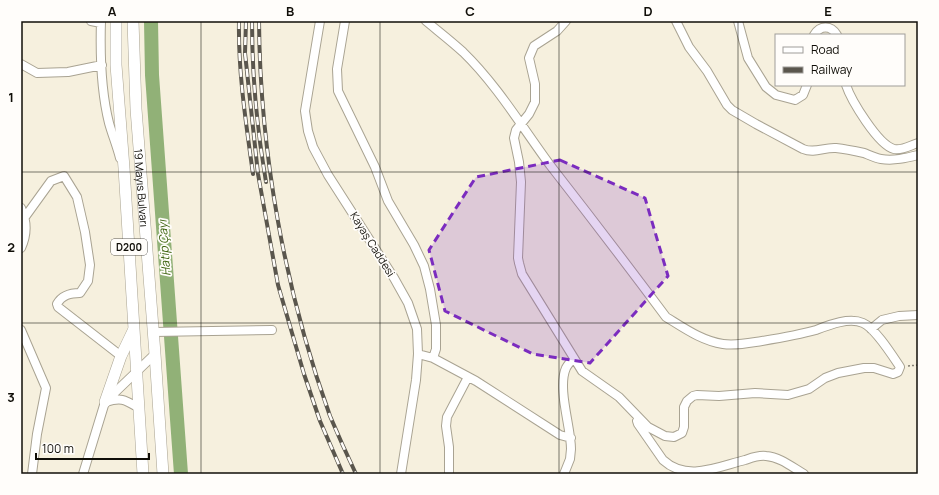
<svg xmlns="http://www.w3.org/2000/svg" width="939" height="495" font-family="Manrope,sans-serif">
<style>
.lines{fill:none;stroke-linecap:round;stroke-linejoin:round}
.river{stroke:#91b177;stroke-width:14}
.minor-casing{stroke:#a9a392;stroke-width:10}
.highway-casing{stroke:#a9a392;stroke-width:12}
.path{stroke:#827e72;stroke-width:1.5;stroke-dasharray:2 2;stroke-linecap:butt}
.minor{stroke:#fff;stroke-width:8}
.highway{stroke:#fff;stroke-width:11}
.rail-casing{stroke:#5a564d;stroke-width:4}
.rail{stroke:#fffdfa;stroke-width:2.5;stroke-dasharray:8;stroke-linecap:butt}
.marked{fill:#7b2cbf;fill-opacity:0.2;stroke:#7b2cbf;stroke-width:3;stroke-dasharray:8 5;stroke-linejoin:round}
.grid{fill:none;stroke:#100e08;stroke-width:1;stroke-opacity:0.55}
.labels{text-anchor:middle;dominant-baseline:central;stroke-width:3.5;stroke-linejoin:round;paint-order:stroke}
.shield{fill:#fffdfa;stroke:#585651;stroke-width:1}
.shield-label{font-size:10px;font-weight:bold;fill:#100e08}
.street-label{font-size:11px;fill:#100e08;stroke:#fffdfa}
.water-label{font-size:12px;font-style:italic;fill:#3e6410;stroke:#fffdfa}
.neatline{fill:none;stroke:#100e08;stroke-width:1.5}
.grid-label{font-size:13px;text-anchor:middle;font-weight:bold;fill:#100e08}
</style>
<rect width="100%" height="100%" fill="#f6f0de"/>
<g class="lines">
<!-- river -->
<path class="river" d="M151,21L152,75L181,474"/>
<defs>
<path id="minor" d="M91,21L101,23
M101,21C100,53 101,91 109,123C112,134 117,146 120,158
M320,21L305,111L308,131L313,147L328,175L394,278L408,303L417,329L418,354L416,380L401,474
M345,21L337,69L338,91L375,167L388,201L414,245L424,266L430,289L436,325V349L433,358
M426,21C438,31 451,41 463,52C497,85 522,127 550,165C589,215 628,266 666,317C684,328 702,341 723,344C736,346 749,343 762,341C780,338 798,335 816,330C829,325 849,317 863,323C875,328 892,355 900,367L898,372L893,374L874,368H864L838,373L825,378L809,389L788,395L755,393L719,396L697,395L693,396L687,401L684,407V427L682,433L674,437L665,436L648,427L619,397L582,371L522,274L519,263L518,258L521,182L519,162L514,138L516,130L529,114L535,102V84L529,58L534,46L557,31L566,21
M676,21L689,47L707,71L727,105L732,110L756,124L803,149C815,154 824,147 836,148C845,149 855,151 864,153C869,155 875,158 881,159C894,161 906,158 918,155
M738,21L748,58L766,87L776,95L795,100L803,95L807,85
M814,35C820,25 831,25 837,35
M21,64L37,73L68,72L102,65
M846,85C851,100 878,145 894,149C902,151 911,145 918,143
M21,208C27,221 27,235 21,248
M25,217L51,181L64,176L77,197L85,232L90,265L88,281L80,293C70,293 62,295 57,304L58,307L121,356
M871,329L882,320L899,316L918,315
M21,330L46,388L37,434L32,474
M154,332L272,330
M418,354L433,358L476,381L560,435L571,438
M106,401L155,354
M106,402C122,397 125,400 139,408
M639,419L637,421L638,424L663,460C687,482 717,467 745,460C751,458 758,455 766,456C780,457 792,467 804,474
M83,474L105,402
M449,474V447L446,426L447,417L468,377
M564,474L570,459L571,449C571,427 557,388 566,368C568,364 571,361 574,358"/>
<g id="highway">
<path d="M116,21V65L124,168L143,474"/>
<path id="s1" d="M133,21L136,109L155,354L163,474"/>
<path d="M105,402L121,356L133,331"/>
</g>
</defs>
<!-- minor casing -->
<use href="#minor" class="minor-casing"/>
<!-- highway casing -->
<use href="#highway" class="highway-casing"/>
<!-- path -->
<path class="path" d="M908,366L918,365"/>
<!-- minor -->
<use href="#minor" class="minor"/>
<!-- highway -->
<use href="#highway" class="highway"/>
<defs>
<path id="rail" d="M239,21C238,72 246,123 253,174
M246,21L245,53L258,174L278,285L304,374L320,421L343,474
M252,21C252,75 257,129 266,182
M259,21C260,154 285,291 330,416C338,435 347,455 356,474"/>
</defs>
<!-- rail casing -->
<use href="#rail" class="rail-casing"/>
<!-- rail -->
<use href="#rail" class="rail"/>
</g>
<!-- marked area -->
<path class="marked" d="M560,160L645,198L668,276L590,363L533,354L445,311L429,250L476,177Z"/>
<!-- grid -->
<path class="grid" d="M201,21V474M380,21V474M559,21V474M738,21V474M21,172H918M21,323H918"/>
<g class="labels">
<!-- shield labels -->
<rect class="shield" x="111" y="239" width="36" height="16" rx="3"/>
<g class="shield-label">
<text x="129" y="247">D200</text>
</g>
<!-- street labels -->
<g class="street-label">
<text stroke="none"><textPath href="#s1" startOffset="167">19 Mayıs Bulvarı</textPath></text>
<text transform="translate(373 244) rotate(58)">Kayaş Caddesi</text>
</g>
<!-- water labels -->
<g class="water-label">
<text transform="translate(164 248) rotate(-94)">Hatip Çayı</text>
</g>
</g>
<!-- border -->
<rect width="939" height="495" fill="none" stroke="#fffdfa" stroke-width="44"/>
<!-- legend -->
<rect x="775" y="34" width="130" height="52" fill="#fffdfa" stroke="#9f9d99"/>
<rect x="783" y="47" width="20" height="6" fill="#ffffff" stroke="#9f9d99"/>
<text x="811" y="54" font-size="12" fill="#100e08">Road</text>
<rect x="783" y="67" width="20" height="6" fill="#5a564d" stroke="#9f9d99"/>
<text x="811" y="74" font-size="12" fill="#100e08">Railway</text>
<!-- scale -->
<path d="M36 453v6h113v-6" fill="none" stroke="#100e08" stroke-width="2"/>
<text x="42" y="453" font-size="12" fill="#100e08" stroke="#fffdfa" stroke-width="3" paint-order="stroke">100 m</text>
<rect x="22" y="22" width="895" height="451" class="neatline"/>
<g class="grid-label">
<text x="112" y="16">A</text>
<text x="290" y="16">B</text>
<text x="470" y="16">C</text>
<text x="648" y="16">D</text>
<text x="828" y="16">E</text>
<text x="11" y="102">1</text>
<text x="11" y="252">2</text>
<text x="11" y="402">3</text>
</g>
</svg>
